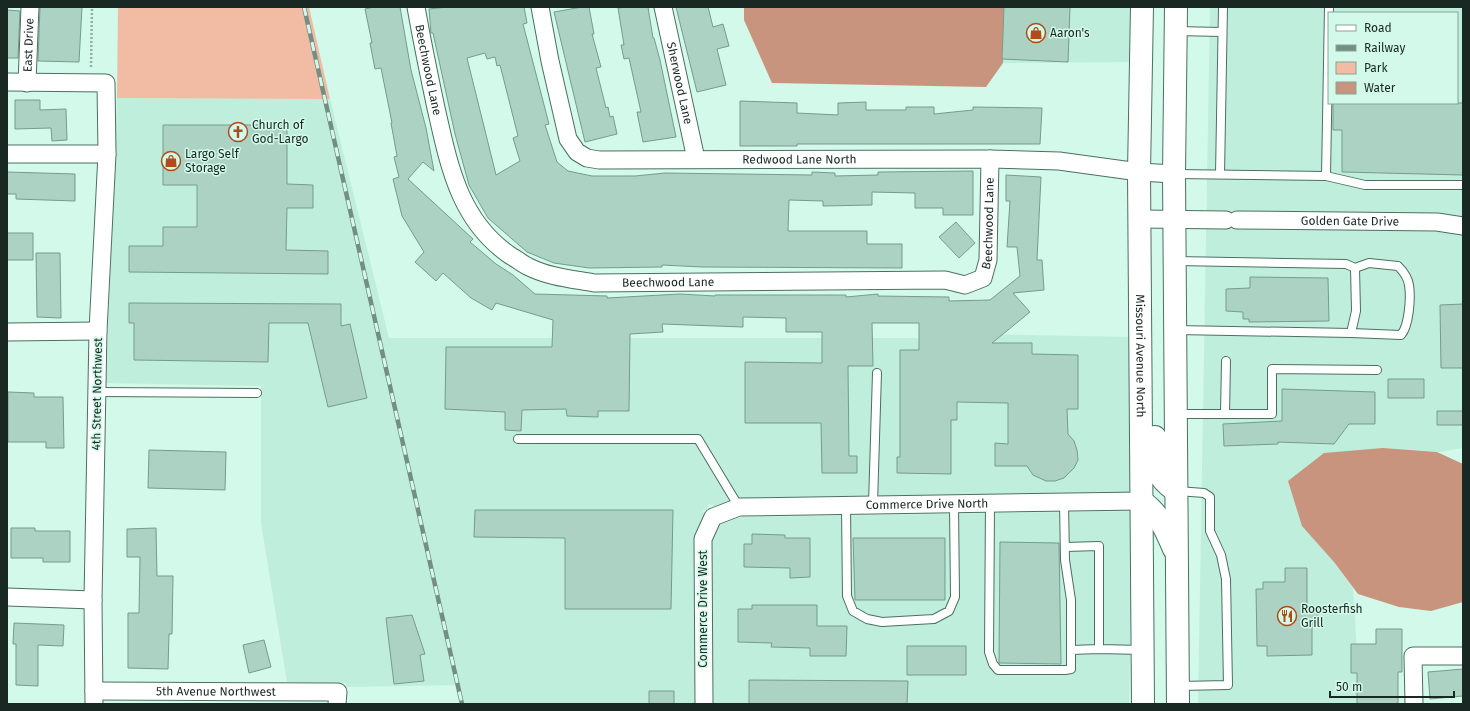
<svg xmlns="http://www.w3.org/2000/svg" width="1470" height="711" font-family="'Fira Sans',sans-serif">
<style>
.built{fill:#bfefdc;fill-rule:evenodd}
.green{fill:#f1bba4}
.water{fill:#c8947d}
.building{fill:#acd2c3;stroke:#779b8d;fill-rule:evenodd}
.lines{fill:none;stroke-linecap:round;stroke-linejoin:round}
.lane-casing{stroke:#4c6f62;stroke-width:10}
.street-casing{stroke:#4c6f62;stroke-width:19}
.primary-casing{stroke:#4c6f62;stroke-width:24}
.path{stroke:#91afa3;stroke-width:2.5;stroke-dasharray:2 2;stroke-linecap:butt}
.lane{stroke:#fff;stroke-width:8}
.street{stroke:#fff;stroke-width:17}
.primary{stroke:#fff;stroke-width:22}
.rail-casing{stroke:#748e83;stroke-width:4.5}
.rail{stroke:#d2f9e9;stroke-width:3;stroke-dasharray:9;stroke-linecap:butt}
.labels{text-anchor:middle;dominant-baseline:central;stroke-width:3;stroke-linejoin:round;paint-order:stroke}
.poi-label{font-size:12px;fill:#192822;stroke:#d2f9e9;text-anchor:start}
.street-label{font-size:12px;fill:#192822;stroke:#d2f9e9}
</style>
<rect width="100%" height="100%" fill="#d2f9e9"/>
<!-- built -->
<path class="built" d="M1004,7H1134L1133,62L1003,63Z
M1210,7H1463V448L1439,452L1383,448L1334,562L1353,588L1360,704H1198ZM1329,13H1457V103H1329Z
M117,98L330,99L389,338H976V334L1132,337L1133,492L739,498L714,506L709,504L707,509L703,511L704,516L695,539V704H462L457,685L346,687V683L287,682L261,523V386L106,383Z
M1133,511L1129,704H712V542L719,525L741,517Z"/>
<!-- green -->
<path class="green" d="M118,7H309L330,99L117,98Z"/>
<!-- water -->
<path class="water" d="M744,7H1004L1003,63L986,87L772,83L744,20Z
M1383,448L1437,452L1463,464V602L1431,611L1399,607L1358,594L1334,562L1302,526L1288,481L1324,453Z"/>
<!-- building -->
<path class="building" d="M40,7H82L79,62L38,61Z
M374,7H400L411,70L426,128L434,171L423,162L408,179L473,239L470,242L496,264L513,275L535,294L607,296V298L680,294L715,296V295H846V297L878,294V296L949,297V301L990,300L1020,276L1017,247H1007L1010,201H1006V175L1041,177L1037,260H1042L1044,290L1013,293L1030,312L992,343H1032V354L1078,355V409H1067L1068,434L1074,441L1077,450L1078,460L1074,468L1064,478L1055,481H1046L1033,475L1027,466H995V443L1008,444V403L957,402V420H951V474L897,473V457H900V350H919V323H872L873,366H848L849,456H857V473H822L821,423H745V362L822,363V332H786V318L743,317V327L662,324L663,332L630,334L629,411H598V417L567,416L566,409L522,410L521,431L505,430V412L445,409L446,347H552L553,320L496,303L492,310L471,298L443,273L436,281L415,262L424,252L402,216L393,179L399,177L394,157L397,156L391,123H392L381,68L375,69L370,43H372L365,9Z
M448,7H524L527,23L523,24L549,124L545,125L557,162L568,171L592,176H635L665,173L812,175V172L835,173V176L878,175V172L973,171V215H943V208H915V193L872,192V205L823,206V201L789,200L788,231H867V244H902V268L702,267L662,265V267L589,268L554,263L527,252L488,218L469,185L455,134L433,33H431L429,9ZM485,53L487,59L495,57L497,66L500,65L518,136L513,138L520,161L496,175L467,58Z
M582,7H589L594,34H592L601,67L596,68L606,108L608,107L610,117L613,116L617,134L585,142L554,12Z
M627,7H648L653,38H654L660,60L676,137L643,142L637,112H641L629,58L624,59L621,45H624L618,8Z
M676,7H708L713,27L723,24L729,46L717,49L726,85L697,92Z
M1004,7H1070L1068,62L1002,59Z
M7,10L20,11L18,58H7Z
M15,100H40V110L66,109L67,140L52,141L51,128L15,129Z
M740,101L797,103V113L838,115V103L866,102V110H906V107H934V114L973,110V107L1042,108L1040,144H797V146H740Z
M1333,103H1463V175L1342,172V130H1333Z
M163,125H287V184L313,185V208H287L286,250L328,251V274L129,272V246H163V227H197V185H163Z
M7,172L75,174V201L16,199V194H7Z
M956,222L975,243L959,258L939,237Z
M7,233H33V260H7Z
M36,253H60L61,318L37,317Z
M1250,277L1328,278L1329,321L1249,322V319H1243V312L1226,311V289L1250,288Z
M129,303L341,304V326L350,324L367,398L328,407L308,323H269L268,362L134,360V323H129Z
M1463,304V368H1441L1440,305Z
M1388,379H1424V398H1388Z
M1282,389L1375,392V424H1349L1334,444L1278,442V444L1224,446L1223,424L1282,421Z
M8,392L34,393V397H63L64,448H46V442H8Z
M1437,411H1463V425H1437Z
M149,450L226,452L225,490L148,488Z
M475,510H673L671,609H565V538L474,537Z
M11,528H35V531H70V562H43V558H11Z
M156,528L157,576H173L172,634H169L168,669L128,668V613H139L140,557H127V529Z
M752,534L785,535V538H810V577L790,578V568L744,567V544H752Z
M853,538H945V600H855Z
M1000,542L1059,543L1061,664L999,663Z
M1285,568H1307V607H1318V623H1312V655L1267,656V646H1257L1256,589H1263V582H1285Z
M752,605H817V626H847L846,656H810V648L771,647L772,643L738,642V609H752Z
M412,615L425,654L420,655L424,681L394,684L386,618Z
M14,623L64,625L63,646L38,645V686L16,685V644H13Z
M1376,629H1402V672H1398V704H1357V673H1351V644H1376Z
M264,640L271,667L249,673L243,645Z
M907,646H966V675H907Z
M1463,669V696L1430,699L1428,672Z
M749,680L908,681L907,704H749Z
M649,691H674V704H649Z"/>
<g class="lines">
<defs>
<path id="lane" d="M1176,31L1222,32
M1175,174L1326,176L1329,7
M1220,174L1223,7
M1326,176L1365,185H1463
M1176,261L1346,264L1355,268L1356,311L1351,333L1176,330
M1351,333L1401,335C1409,326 1411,298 1409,285C1408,278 1403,271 1398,266L1369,263L1355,268
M97,392L257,393
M1177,414H1272V369L1377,370
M1225,414L1226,361
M518,439H698L739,507
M1178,491L1204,493L1210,497V531L1221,555L1226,579L1228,685L1179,686
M1064,502L1065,560L1071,600V650L1099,649V546L1065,547
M990,503L989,652L993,664L998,670H1065L1071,669V650
M873,504L877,373
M846,506L847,596L853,611L867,619L882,622L934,619L949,611L955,597L954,504
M1099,649L1142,650"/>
<g id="street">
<path id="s1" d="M416,7C422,41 429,75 436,108C449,165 459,221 511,256C517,259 522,264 529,267C549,277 572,279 594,283L945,280L965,285L983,278L988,260L990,159"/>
<path id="s2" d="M540,7L550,61L568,139L577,152L587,158L599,160L990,159L1059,161L1139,172L1174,174"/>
<path id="s3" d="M663,7L696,159"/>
<path d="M7,82L106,83L107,154L98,331L93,600L94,704"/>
<path id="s4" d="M27,83L30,7"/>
<path d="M7,154H107"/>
<path d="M1140,219L1226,220"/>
<path id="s5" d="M1237,220L1437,222L1463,226"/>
<path d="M7,332L98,331"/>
<path d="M7,597L93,600"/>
<path id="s6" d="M94,691L338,692L337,704"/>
<path id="s7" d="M704,704L703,539L713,517L739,507L1141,501"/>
<path d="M1414,704L1413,656H1463"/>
</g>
<g id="primary">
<path id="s8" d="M1142,7L1139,172L1143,704"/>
<path d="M1176,7L1174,174L1178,704"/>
<path d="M1155,437C1156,465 1152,474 1176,491"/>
<path d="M1141,501C1159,513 1166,530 1174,549"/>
</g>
</defs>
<!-- lane casing -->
<use href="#lane" class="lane-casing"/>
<!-- street casing -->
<use href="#street" class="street-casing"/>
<!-- primary casing -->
<use href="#primary" class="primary-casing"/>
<!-- path -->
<path class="path" d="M91,67L92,7"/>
<!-- lane -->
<use href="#lane" class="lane"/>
<!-- street -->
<use href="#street" class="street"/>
<!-- primary -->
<use href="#primary" class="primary"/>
<defs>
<path id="rail" d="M304,7L462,704"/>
</defs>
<!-- rail casing -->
<use href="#rail" class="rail-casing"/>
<!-- rail -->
<use href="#rail" class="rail"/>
</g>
<!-- icons -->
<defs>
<symbol id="shop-ring" viewBox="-11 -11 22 22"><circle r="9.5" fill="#d2f9e9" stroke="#b04c17" stroke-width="1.5"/><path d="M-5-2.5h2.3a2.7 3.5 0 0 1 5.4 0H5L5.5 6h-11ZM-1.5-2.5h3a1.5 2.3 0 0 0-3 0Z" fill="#b04c17"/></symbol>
<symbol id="church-ring" viewBox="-11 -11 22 22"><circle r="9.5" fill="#d2f9e9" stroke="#b04c17" stroke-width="1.5"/><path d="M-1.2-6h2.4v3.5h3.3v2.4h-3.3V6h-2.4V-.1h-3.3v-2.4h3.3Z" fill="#b04c17"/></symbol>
<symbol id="restaurant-ring" viewBox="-11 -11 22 22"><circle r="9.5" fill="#d2f9e9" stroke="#b04c17" stroke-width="1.5"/><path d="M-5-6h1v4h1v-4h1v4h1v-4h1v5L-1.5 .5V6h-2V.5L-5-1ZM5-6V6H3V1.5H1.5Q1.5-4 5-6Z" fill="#b04c17"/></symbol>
</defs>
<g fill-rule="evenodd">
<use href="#shop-ring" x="1025" y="22" width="22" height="22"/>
<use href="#church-ring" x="227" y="121" width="22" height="22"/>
<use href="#shop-ring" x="160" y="150" width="22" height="22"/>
<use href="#restaurant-ring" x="1276" y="605" width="22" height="22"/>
</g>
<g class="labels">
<!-- poi labels -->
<g class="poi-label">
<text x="1050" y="33">Aaron's</text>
<text x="252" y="125">Church of<tspan x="252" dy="14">God-Largo</tspan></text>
<text x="185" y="154">Largo Self<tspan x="185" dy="14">Storage</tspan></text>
<text x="1301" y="609">Roosterfish<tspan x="1301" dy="14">Grill</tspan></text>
</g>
<!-- street labels -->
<g class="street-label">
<text stroke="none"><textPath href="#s4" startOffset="38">East Drive</textPath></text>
<text stroke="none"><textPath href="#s1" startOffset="64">Beechwood Lane</textPath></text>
<text stroke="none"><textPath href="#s3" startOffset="78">Sherwood Lane</textPath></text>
<text stroke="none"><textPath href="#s2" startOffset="375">Redwood Lane North</textPath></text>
<text stroke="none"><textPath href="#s5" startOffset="113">Golden Gate Drive</textPath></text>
<text stroke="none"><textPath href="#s1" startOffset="808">Beechwood Lane</textPath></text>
<text stroke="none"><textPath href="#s1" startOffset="436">Beechwood Lane</textPath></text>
<text stroke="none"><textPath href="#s8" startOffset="349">Missouri Avenue North</textPath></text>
<text transform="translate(97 394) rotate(-89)">4th Street Northwest</text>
<text stroke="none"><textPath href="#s7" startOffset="405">Commerce Drive North</textPath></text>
<text transform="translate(703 609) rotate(-90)">Commerce Drive West</text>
<text stroke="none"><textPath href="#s6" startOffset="122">5th Avenue Northwest</textPath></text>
</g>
</g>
<!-- border -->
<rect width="1470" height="711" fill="none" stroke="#192822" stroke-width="16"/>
<!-- legend -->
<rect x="1328" y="12" width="130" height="92" fill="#d2f9e9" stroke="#88a599"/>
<rect x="1336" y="25" width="20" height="6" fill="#ffffff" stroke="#88a599"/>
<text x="1364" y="32" font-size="12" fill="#192822">Road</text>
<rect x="1336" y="45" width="20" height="6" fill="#748e83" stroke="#88a599"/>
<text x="1364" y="52" font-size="12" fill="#192822">Railway</text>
<rect x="1336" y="62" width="20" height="12" fill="#f1bba4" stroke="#88a599"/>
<text x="1364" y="72" font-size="12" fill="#192822">Park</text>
<rect x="1336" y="82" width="20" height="12" fill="#c8947d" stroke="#88a599"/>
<text x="1364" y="92" font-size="12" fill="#192822">Water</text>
<!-- scale -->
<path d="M1330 691v6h124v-6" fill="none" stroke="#192822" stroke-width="2"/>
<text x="1336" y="691" font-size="12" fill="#192822" stroke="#d2f9e9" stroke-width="3" paint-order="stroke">50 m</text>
</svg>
